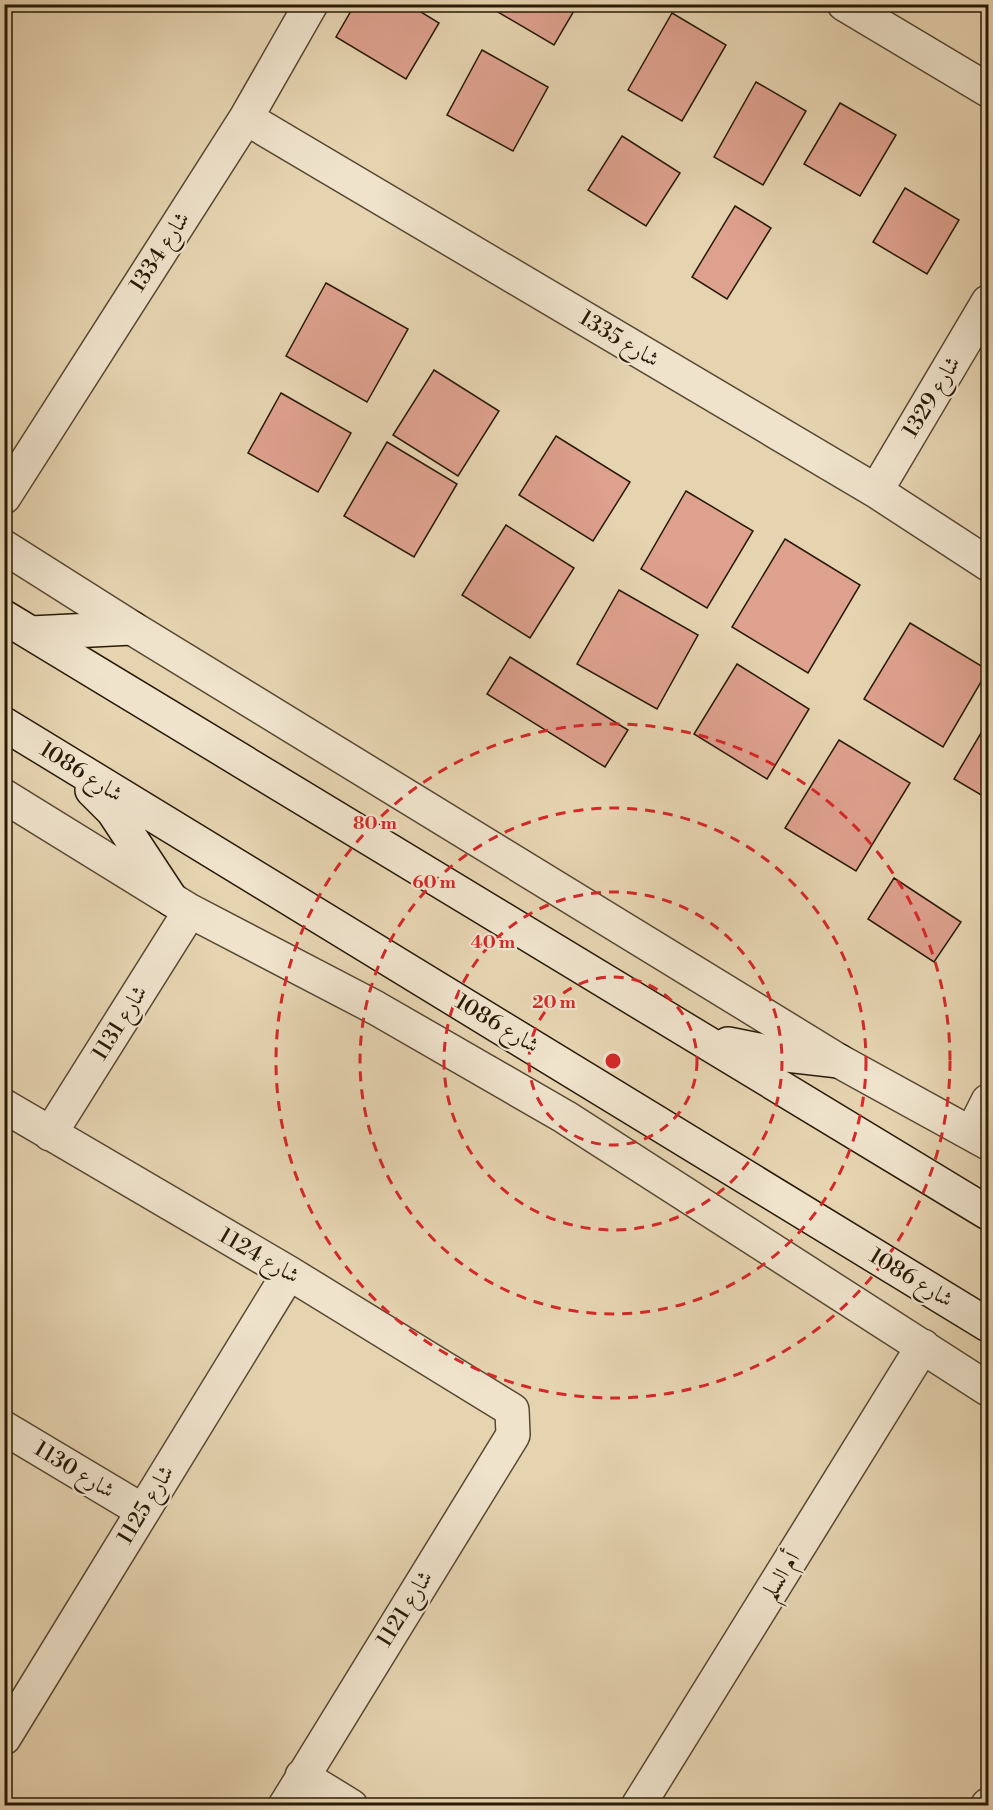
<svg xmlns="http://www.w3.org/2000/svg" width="993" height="1810" font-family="'Libre Bodoni',Amiri,serif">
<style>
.building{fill:#dea18e;stroke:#291a07;stroke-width:1.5}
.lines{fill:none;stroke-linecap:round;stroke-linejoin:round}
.street-casing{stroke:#584832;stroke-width:36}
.secondary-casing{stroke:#291a07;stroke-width:36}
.street{stroke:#efe3cc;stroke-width:33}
.secondary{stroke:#efe3cc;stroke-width:33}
.ring{fill:none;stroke:#d62828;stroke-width:3;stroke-dasharray:10 8}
.labels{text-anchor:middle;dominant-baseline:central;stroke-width:4.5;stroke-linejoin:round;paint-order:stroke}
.street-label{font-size:22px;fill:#291a07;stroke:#efe3cc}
.centre{fill:#d62828;stroke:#efe3cc;stroke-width:3}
.ring-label{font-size:18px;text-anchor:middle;font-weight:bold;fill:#d62828;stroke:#efe3cc;stroke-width:4.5;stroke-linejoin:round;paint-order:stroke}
</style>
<rect width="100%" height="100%" fill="#e6d4b1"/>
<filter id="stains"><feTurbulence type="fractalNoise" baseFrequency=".00333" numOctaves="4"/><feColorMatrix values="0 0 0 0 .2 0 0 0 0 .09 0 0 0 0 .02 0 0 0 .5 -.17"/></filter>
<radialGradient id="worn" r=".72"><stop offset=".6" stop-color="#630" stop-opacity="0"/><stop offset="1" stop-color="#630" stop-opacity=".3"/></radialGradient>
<!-- building -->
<path class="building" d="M355,4H408L439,23L406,79L336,37Z
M493,4H578L554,45L491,8Z
M672,13L726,45L682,121L628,90Z
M482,50L548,87L513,151L447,115Z
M756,82L806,111L763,185L714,157Z
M840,103L896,135L860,196L804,164Z
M622,136L680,173L646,226L588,190Z
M905,188L959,220L927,274L873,242Z
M735,206L771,228L727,299L692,277Z
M326,283L408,329L367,402L286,356Z
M434,370L499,411L458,476L393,435Z
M281,393L351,433L318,492L248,453Z
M556,436L630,482L593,541L519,495Z
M387,442L457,484L414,557L344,516Z
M686,491L753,531L707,608L641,569Z
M506,525L574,568L530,638L462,595Z
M785,539L860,585L808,673L732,627Z
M619,590L698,635L657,709L577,664Z
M910,623L988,670L943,747L864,699Z
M510,657L628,730L605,767L487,694Z
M737,664L809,709L767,779L694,734Z
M988,721V799L954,779Z
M839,740L910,783L856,871L785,828Z
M894,878L961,922L934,962L868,919Z"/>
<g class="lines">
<defs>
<path id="street" d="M844,4L988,90
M246,118L876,491L988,564
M876,491L988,302
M4,497L246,118L311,4
M4,547L132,628L839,1061L988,1143
M4,796L190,911L376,1008L565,1117L988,1389
M4,1106L289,1273L512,1410L513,1435L285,1806
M972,1133L988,1101
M50,1134L190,911
M4,1428L143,1511
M4,1738L289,1273
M302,1776L351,1806
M638,1806L923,1346
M988,1806V1805"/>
<path id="secondary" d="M4,617L988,1213
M31,633L132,628
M4,724L988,1325
M92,790L113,811L171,899
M728,1044L778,1054L839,1061"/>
</defs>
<!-- street casing -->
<use href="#street" class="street-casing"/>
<!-- secondary casing -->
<use href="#secondary" class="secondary-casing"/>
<!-- street -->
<use href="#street" class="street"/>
<!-- secondary -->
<use href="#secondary" class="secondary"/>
</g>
<!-- distance rings -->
<g class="ring">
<circle cx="613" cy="1061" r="84"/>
<circle cx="613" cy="1061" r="169"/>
<circle cx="613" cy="1061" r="253"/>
<circle cx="613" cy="1061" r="337"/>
</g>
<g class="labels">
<!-- street labels -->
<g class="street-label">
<text transform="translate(160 252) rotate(-57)">شارع 1334</text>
<text transform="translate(619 339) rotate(31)">شارع 1335</text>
<text transform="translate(932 397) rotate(-59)">شارع 1329</text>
<text transform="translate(81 772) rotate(32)">شارع 1086</text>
<text transform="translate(120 1023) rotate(-58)">شارع 1131</text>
<text transform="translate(497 1024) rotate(31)">شارع 1086</text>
<text transform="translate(259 1256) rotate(30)">شارع 1124</text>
<text transform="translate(911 1278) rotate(31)">شارع 1086</text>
<text transform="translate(74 1470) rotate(31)">شارع 1130</text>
<text transform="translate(146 1505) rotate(-59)">شارع 1125</text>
<text transform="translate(781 1576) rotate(-58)">أم السلم</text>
<text transform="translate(405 1609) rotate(-58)">شارع 1121</text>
</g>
</g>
<circle cx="613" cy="1061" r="9" class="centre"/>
<g class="ring-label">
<text x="375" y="829">80 m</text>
<text x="434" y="888">60 m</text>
<text x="493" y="948">40 m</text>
<text x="554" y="1008">20 m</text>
</g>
<!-- margin -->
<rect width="993" height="1810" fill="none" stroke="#e6d4b1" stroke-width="24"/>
<rect x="6" y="6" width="981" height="1798" fill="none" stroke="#291a07" stroke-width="3"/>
<rect x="12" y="12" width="969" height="1786" fill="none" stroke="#291a07" stroke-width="1.5"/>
<rect width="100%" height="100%" filter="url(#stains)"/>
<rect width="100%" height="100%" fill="url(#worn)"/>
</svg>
